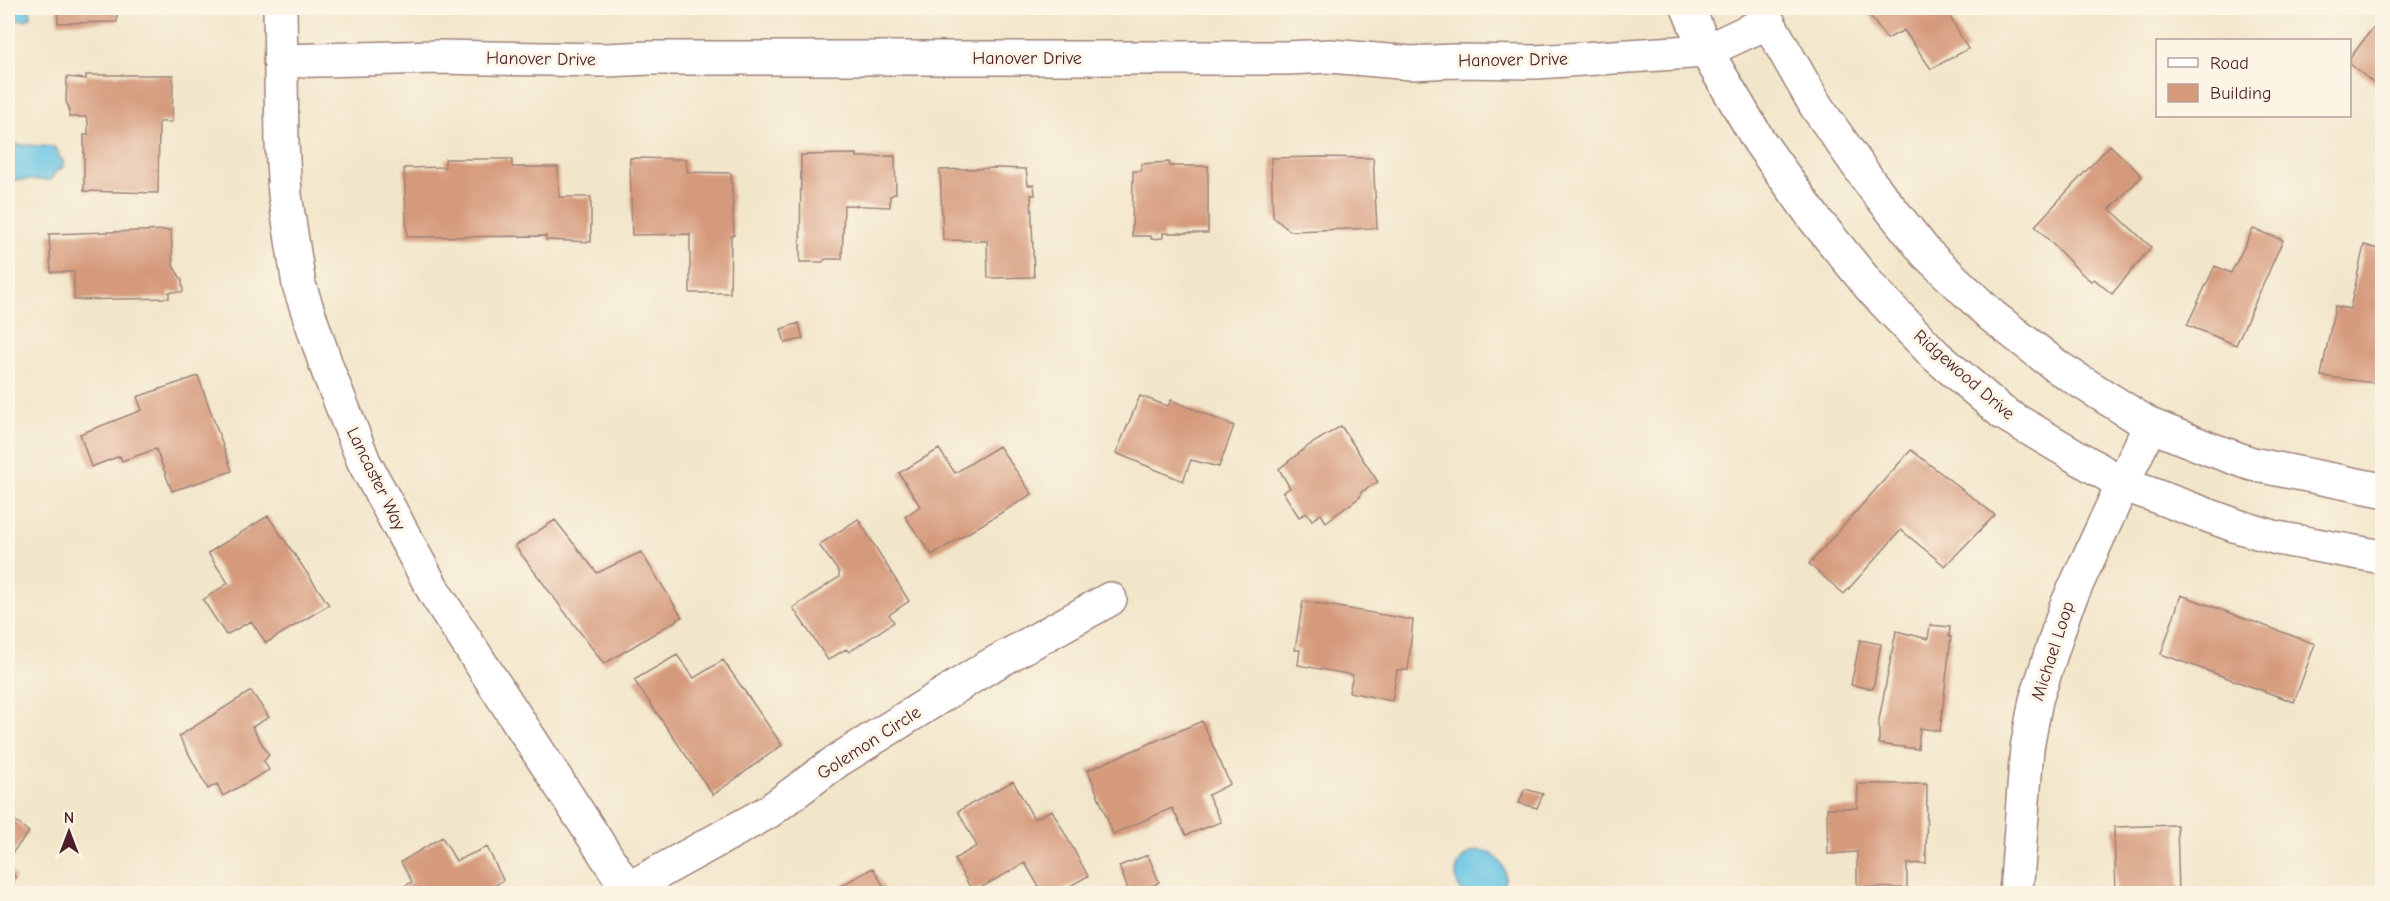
<svg xmlns="http://www.w3.org/2000/svg" width="2390" height="901" font-family="'Comic Neue',sans-serif">
<style>
.water{fill:#66c4e4;stroke:#587288;stroke-width:1.5}
.building{fill:#d59a7c}
.lines{fill:none;stroke-linecap:round;stroke-linejoin:round}
.minor-casing{stroke:#9e827a;stroke-width:36}
.minor{stroke:#fff;stroke-width:33}
.labels{text-anchor:middle;dominant-baseline:central;stroke-width:6;stroke-linejoin:round;paint-order:stroke}
.street-label{font-size:18px;fill:#4a1f2b;stroke:#fcf5e5}
</style>
<rect width="100%" height="100%" fill="#fcf5e5"/>
<filter id="ink" filterUnits="userSpaceOnUse"><feTurbulence type="fractalNoise" baseFrequency=".0167" numOctaves="2"/><feDisplacementMap in="SourceGraphic" scale="12" xChannelSelector="R" yChannelSelector="G"/><feConvolveMatrix kernelMatrix="1 2 1 2 8 2 1 2 1" color-interpolation-filters="sRGB"/></filter>
<filter id="wash" filterUnits="userSpaceOnUse"><feTurbulence type="fractalNoise" baseFrequency=".008" numOctaves="4" result="noise"/><feDisplacementMap in="SourceGraphic" scale="24" xChannelSelector="R" yChannelSelector="G"/><feGaussianBlur stdDeviation="1.35" result="paint"/><feColorMatrix in="noise" values="0 0 0 0 0 0 0 0 0 0 0 0 0 0 0 0 0 1.4 0 .05"/><feComposite in="paint" operator="in"/></filter>
<g filter="url(#wash)">
<rect width="100%" height="100%" fill="#f2e6ca"/>
<!-- water -->
<path class="water" d="M8,8H30L31,17L26,20L8,19Z
M8,144L54,147L59,153L58,156L63,160V167L55,172L51,180H8Z
M1480,850C1501,853 1515,877 1497,893H1463C1449,875 1457,854 1480,850Z"/>
<g id="blocks">
<!-- building -->
<path class="building" d="M57,8H117V22L58,23Z
M1864,8H1945L1968,49L1931,69L1904,30L1887,39Z
M2374,8H2382V79L2377,86L2350,64V58L2372,29L2375,30L2382,16Z
M86,75H173L172,122H159L158,193L84,191V135H88V122L86,117H69V108L66,102L67,77L86,79Z
M2110,145L2142,176L2110,209L2151,247L2112,294L2094,279L2091,281L2081,273L2035,226Z
M857,154V157L895,156L896,193L890,196V207L844,205L842,259H826L822,262H800L801,155Z
M1317,157L1373,158L1377,228L1290,231L1273,217L1271,158Z
M630,158L686,159L687,172L731,173L734,235L731,236L730,293H690V234L632,235Z
M445,159H512V167H558L559,197H591V242L546,240V236L407,237L404,168L445,167Z
M1169,162L1170,166H1208V233H1163V238L1151,239V236H1132L1133,171H1141V164Z
M997,168L1026,169L1028,185H1034L1035,195H1031L1034,277L988,278L987,241L943,240L940,170Z
M2253,229L2283,240L2236,345L2187,325L2215,266L2231,273Z
M171,230L173,266L182,280L183,292H169V298L74,300V272H51L49,234Z
M2364,245L2382,250V384L2321,376L2335,306L2350,309Z
M799,323L803,339L785,343L781,329Z
M198,376L232,471L172,491L156,449L122,461L120,456L91,467L80,434L142,410L137,397Z
M1140,396L1168,406L1171,400L1234,426L1219,467L1191,460L1183,481L1116,453Z
M1341,426L1378,482L1361,492L1360,497L1326,522L1321,514L1312,520L1307,513L1299,517L1283,492L1290,488L1279,469L1308,446Z
M999,446L1032,494L932,555L905,517L920,506L899,473L939,449L955,473Z
M1911,450L1995,515L1945,566L1901,530L1844,594L1809,564Z
M268,516L329,605L266,643L251,621L226,635L203,600L228,583L208,553Z
M858,519L909,601L889,615L894,622L849,652L846,649L828,660L793,608L839,577V572L819,545Z
M555,520L597,573L641,552L682,617L604,664L515,546Z
M2181,595L2315,644L2294,702L2161,654Z
M1303,601L1413,620L1408,670H1397L1392,701L1349,692L1353,675L1298,665L1300,650H1295Z
M1930,625L1950,627L1949,637H1951L1940,731L1920,728L1918,749L1879,744V720L1896,631L1928,639Z
M1860,640L1881,644L1873,689L1851,685Z
M677,655L694,678L723,660L782,745L713,795L634,680Z
M251,691L269,717L252,727L269,755L264,761L269,770L223,796L217,784L208,789L179,736Z
M1202,721L1230,784L1208,795L1221,822L1186,835L1172,808L1113,834L1088,770Z
M1013,781L1034,819L1052,810L1088,876L1056,894H1043L1025,863L973,892L954,859L977,846L958,811Z
M1858,784H1927L1926,863L1907,864V888L1857,887V852L1828,854L1827,808H1857Z
M1525,789L1543,794L1537,808L1519,803Z
M8,815L29,832L8,858Z
M2177,825L2179,894H2116L2114,827Z
M442,837L456,861L487,847L503,880L483,894H391L412,882L401,862Z
M1148,855L1159,882L1151,887L1153,894H1130L1119,866Z
M8,867L16,878L8,887Z
M873,868L888,894H826Z"/>
</g>
</g>
<g filter="url(#ink)">
<use href="#blocks" fill-opacity="0" stroke="#9e827a" stroke-width="1.5"/>
<g class="lines">
<defs>
<path id="minor" d="M280,8L282,143L285,195L299,285L327,368L364,462L435,593L631,894
M1688,8L1706,51L1759,141L1814,218L1872,289L1935,355L2003,413L2123,484L2237,526L2277,538L2382,557
M1762,8L1768,22L1816,106L1871,184L1926,253L1992,316L2059,368L2150,425L2210,449L2252,464L2382,490
M280,61L437,57L605,60L650,58H1286L1330,56L1411,63L1453,61L1536,62L1706,51L1768,22
M628,889L768,812L837,761L986,668L1110,599
M2016,894L2027,748L2036,700L2066,607L2150,425"/>
</defs>
<!-- minor casing -->
<use href="#minor" class="minor-casing"/>
<!-- minor -->
<use href="#minor" class="minor"/>
</g>
</g>
<g class="labels">
<!-- street labels -->
<g class="street-label">
<text x="1027" y="58">Hanover Drive</text>
<text transform="translate(541 59) rotate(1)">Hanover Drive</text>
<text transform="translate(1513 60) rotate(-1)">Hanover Drive</text>
<text transform="translate(1964 375) rotate(41)">Ridgewood Drive</text>
<text transform="translate(376 479) rotate(64)">Lancaster Way</text>
<text transform="translate(2053 651) rotate(-72)">Michael Loop</text>
<text transform="translate(869 743) rotate(-33)">Golemon Circle</text>
</g>
</g>
<!-- margin -->
<rect width="2390" height="901" fill="none" stroke="#fcf5e5" stroke-width="30"/>
<!-- legend -->
<rect x="2156" y="39" width="195" height="78" fill="#fcf5e5" stroke="#b59f9b" stroke-width="1.5"/>
<rect x="2168" y="58" width="30" height="9" fill="#ffffff" stroke="#b59f9b" stroke-width="1.5"/>
<text x="2210" y="69" font-size="18" fill="#4a1f2b">Road</text>
<rect x="2168" y="84" width="30" height="18" fill="#d59a7c" stroke="#b59f9b" stroke-width="1.5"/>
<text x="2210" y="99" font-size="18" fill="#4a1f2b">Building</text>
<!-- north arrow -->
<g transform="translate(69 832)" stroke="#fcf5e5" stroke-width="4.5" paint-order="stroke">
<path d="M0-4.5L10 22L0 15L-10 22Z" fill="#4a1f2b"/>
<text y="-9" font-size="16" font-weight="bold" text-anchor="middle" fill="#4a1f2b">N</text>
</g>
</svg>
